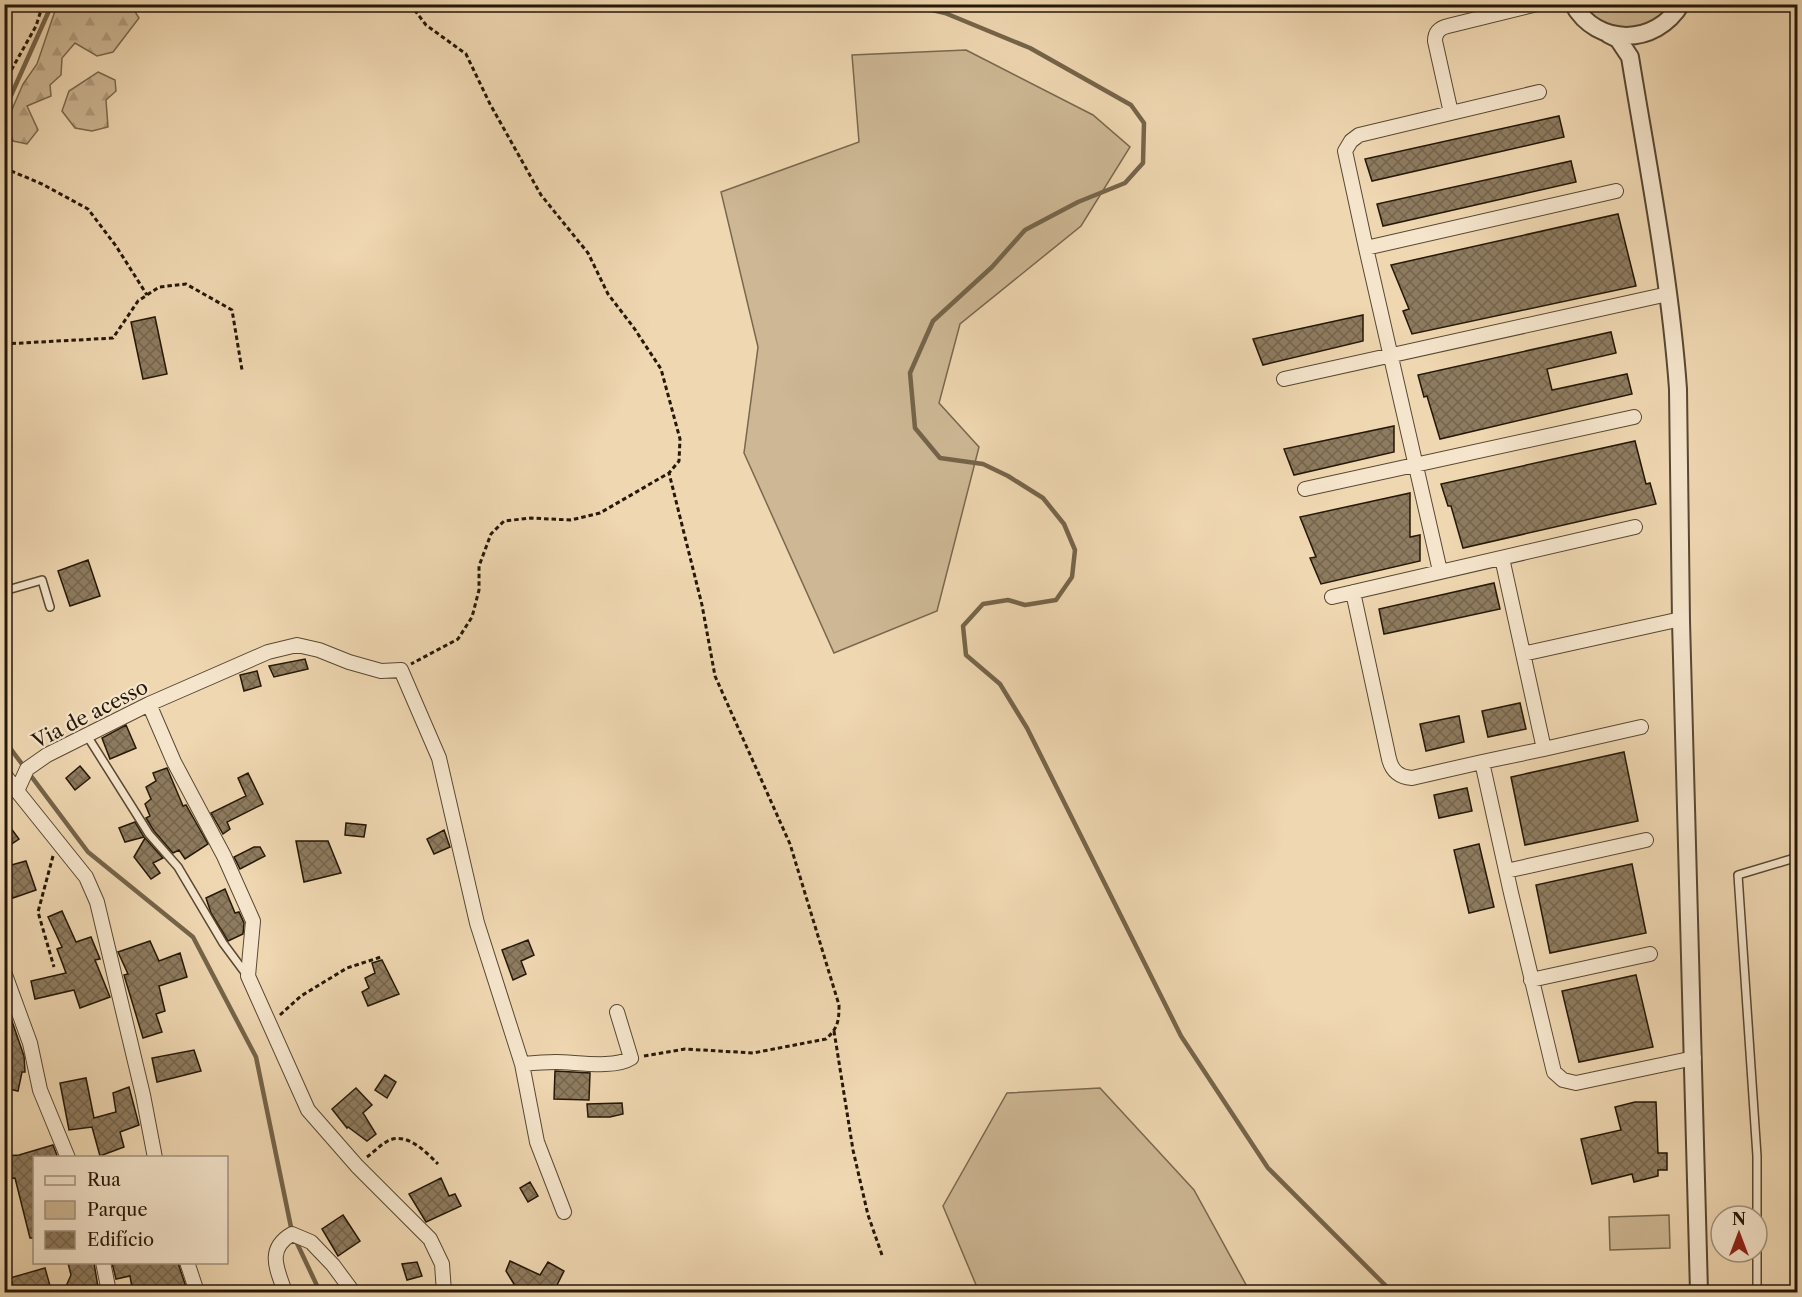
<svg xmlns="http://www.w3.org/2000/svg" width="1802" height="1297" font-family="'Libre Caslon Text',serif">
<style>
.green{fill:#cdb794;stroke:#79684e;stroke-width:1.5}
.forest{fill:url(#forest-firs);stroke:#79684e;stroke-width:1.5}
.lines{fill:none;stroke-linecap:round;stroke-linejoin:round}
.stream{stroke:#75644a;stroke-width:4.5}
.building{fill:url(#building-cross-hatch);stroke:#251807;stroke-width:1.5}
.service-casing{stroke:#584832;stroke-width:10}
.minor-casing{stroke:#584832;stroke-width:16}
.tertiary-casing{stroke:#584832;stroke-width:20}
.path{stroke:#251807;stroke-width:3;stroke-dasharray:4.5 3;stroke-linecap:butt}
.service{stroke:#f5e5cc;stroke-width:7}
.minor{stroke:#f5e5cc;stroke-width:14}
.tertiary{stroke:#f5e5cc;stroke-width:16}
.labels{text-anchor:middle;dominant-baseline:central;stroke-width:4.5;stroke-linejoin:round;paint-order:stroke}
.street-label{font-size:20px;fill:#251807;stroke:#f5e5cc}
</style>
<defs>
<pattern id="forest-firs" width="22" height="20" patternUnits="userSpaceOnUse" patternTransform="scale(1.5)"><rect width="22" height="20" fill="#cdb794"/><path d="M5 1l3.5 6h-7zM16 11l3.5 6h-7z" fill="#b09d7e"/></pattern>
<pattern id="building-cross-hatch" width="8" height="8" patternUnits="userSpaceOnUse" patternTransform="scale(1.5)"><rect width="8" height="8" fill="#8e7b5f"/><path d="M0 0l8 8M0 8l8-8" fill="none" stroke="#74644c"/></pattern>
</defs>
<rect width="100%" height="100%" fill="#efd7b1"/>
<filter id="stains"><feTurbulence type="fractalNoise" baseFrequency=".00333" numOctaves="4"/><feColorMatrix values="0 0 0 0 .2 0 0 0 0 .09 0 0 0 0 .02 0 0 0 .5 -.17"/></filter>
<radialGradient id="worn" r=".72"><stop offset=".6" stop-color="#630" stop-opacity="0"/><stop offset="1" stop-color="#630" stop-opacity=".3"/></radialGradient>
<!-- green -->
<path class="green" d="M1583,5H1671C1668,8 1664,13 1661,15C1637,35 1600,29 1583,5Z
M966,50L1093,115L1130,147L1081,226L960,324L939,403L979,447L937,611L834,653L744,453L758,347L721,192L859,142L852,55Z
M1100,1088L1194,1190L1250,1292H979L943,1206L1007,1093Z
M1669,1215L1670,1248L1610,1250L1609,1217Z"/>
<!-- forest -->
<path class="forest" d="M57,5H131L139,18L113,52L97,56L75,43L62,58L61,75L50,85L51,96L27,106L38,130L27,144L13,141L7,121L23,84L37,64Z
M98,72L115,80L116,91L106,100L108,127L92,131L75,128L62,111L69,91Z"/>
<g class="lines">
<!-- stream -->
<path class="stream" d="M906,4L945,13L1030,48L1131,105L1144,123L1143,163L1125,183L1078,202L1025,230L992,267L933,321L910,373L915,428L940,458L983,464L1008,476L1043,498L1064,524L1075,550L1072,577L1056,600L1025,605L1008,600L983,604L963,626L966,655L1000,684L1027,728L1181,1036L1268,1168L1392,1292
M4,111L52,4
M4,740L88,852L193,937L256,1057L292,1232
M295,1239L320,1292"/>
</g>
<!-- building -->
<path class="building" d="M1559,116L1564,137L1372,181L1365,159Z
M1571,161L1576,182L1383,226L1377,204Z
M1618,214L1636,286L1412,334L1403,311L1409,309L1391,265Z
M1363,315V341L1263,365L1253,339Z
M155,317L167,374L143,379L131,322Z
M1611,332L1616,353L1547,369L1552,390L1627,374L1632,394L1440,439L1427,396L1424,397L1418,375Z
M1394,426V452L1294,475L1284,449Z
M1635,441L1646,484L1650,483L1656,504L1463,548L1451,506H1448L1441,484Z
M1410,493V537L1420,535V561L1321,584L1310,558L1316,557L1300,517Z
M88,560L100,596L70,606L58,571Z
M1494,583L1500,609L1384,634L1379,609Z
M305,659L308,669L274,677L269,666Z
M257,671L261,686L244,691L240,675Z
M1520,703L1526,729L1488,737L1482,711Z
M1459,716L1464,742L1426,751L1420,724Z
M126,725L136,748L110,759L102,738Z
M1624,752L1638,821L1525,845L1511,777Z
M80,766L90,778L75,790L66,778Z
M167,768L183,806L186,805L208,844L185,859L179,850L173,853L154,831L146,818L150,816L145,804L151,799L146,787L156,781L153,773Z
M248,773L263,804L227,822L230,829L223,834L211,813L246,796L238,778Z
M1467,788L1472,811L1439,818L1434,795Z
M4,819L19,839L4,849Z
M135,822L144,837L125,842L119,828Z
M346,823L366,825L364,837L345,835Z
M444,830L450,847L434,854L427,839Z
M145,838L163,858L153,863L160,873L151,879L134,857Z
M296,841H328L341,873L304,882Z
M1479,844L1494,907L1469,913L1454,850Z
M254,847H260L265,856L240,869L234,857Z
M26,861L36,890L13,898L4,872V867Z
M1632,864L1646,933L1550,953L1536,885Z
M225,889L235,913L239,912L244,923L243,934L228,941L211,913L206,898Z
M62,911L76,942L91,937L100,959L95,960L110,997L80,1008L74,990L35,999L31,981L66,973L57,949L62,947L48,917Z
M528,940L534,955L521,961L526,974L513,980L502,950Z
M150,941L159,961L180,953L187,977L159,986L165,1011L156,1014L162,1032L143,1038L124,975L128,974L118,952Z
M382,960L399,994L368,1006L362,992L369,988L365,978L375,973L372,963Z
M1636,975L1653,1047L1579,1062L1562,991Z
M4,1004H6L24,1056L25,1072H22L18,1091L4,1088Z
M194,1050L201,1071L157,1082L152,1058Z
M555,1071L590,1073L589,1100L554,1099Z
M385,1075L396,1082L387,1098L375,1090Z
M86,1078L94,1118L116,1112L113,1093L129,1087L139,1125L120,1132L124,1147L100,1156L92,1127L69,1130L60,1083Z
M356,1088L372,1105L363,1113L376,1134L367,1141L348,1127L347,1128L332,1109Z
M1635,1102H1656L1658,1153H1667V1170H1658V1176L1634,1182L1632,1174L1592,1184L1581,1139L1621,1130L1615,1107Z
M622,1103L623,1114L610,1117H588L587,1104Z
M53,1145L58,1158H34V1238H30L15,1178L4,1179V1156L19,1155Z
M441,1178L449,1196L455,1194L461,1206L426,1222L409,1194Z
M530,1182L538,1196L528,1202L520,1188Z
M343,1215L360,1241L338,1256L322,1229Z
M510,1261L540,1275L548,1262L564,1271L553,1293H509L514,1284L506,1271Z
M417,1262L422,1276L407,1280L402,1264Z
M68,1263H94L99,1293H63L71,1275Z
M112,1263H178L188,1293H133L130,1276L116,1279Z
M45,1268L52,1293H16L10,1278Z"/>
<g class="lines">
<defs>
<path id="service" d="M4,591L42,580L50,607
M86,734L149,834L178,867L223,943L246,974
M1757,1216V1156L1738,875L1798,857
M1757,1252V1292"/>
<path id="minor" d="M1451,113L1435,41C1435,33 1439,28 1448,26L1537,4
M1366,248L1616,191
M1284,379L1668,294
M1305,489L1634,417
M1440,571L1366,248L1345,151L1351,141L1359,135L1539,92
M1353,592L1389,759C1392,771 1399,777 1412,778L1482,762L1511,893L1554,1072L1563,1080L1576,1083L1694,1058
M1332,597L1635,527
M1523,654L1681,619
M149,704L174,762L224,856L253,921L248,976L308,1110L357,1166L430,1239L442,1264L444,1292
M1544,749L1641,727
M1482,762L1544,749L1502,558
M4,774L17,791
M1506,871L1646,840
M4,972L30,1043L40,1090L68,1158
M1531,980L1650,954
M522,1064C533,1063 545,1062 556,1062C576,1062 614,1069 631,1058L617,1012
M155,1158L143,1095L97,902L86,877L17,791L27,769L47,755L149,704L268,652L297,645L319,650L349,662L381,671L401,670L439,758L477,923L522,1064L537,1142L564,1212
M103,1262L109,1292
M187,1262L197,1292
M285,1292C277,1269 266,1249 292,1234L311,1242L333,1265L353,1292"/>
<path id="tertiary" d="M1573,4C1597,47 1656,46 1681,4
M1608,34L1618,39L1630,57C1648,167 1670,278 1678,389L1681,621L1699,1292"/>
</defs>
<!-- service casing -->
<use href="#service" class="service-casing"/>
<!-- minor casing -->
<use href="#minor" class="minor-casing"/>
<!-- tertiary casing -->
<use href="#tertiary" class="tertiary-casing"/>
<!-- path -->
<path class="path" d="M410,4L426,25L466,54L490,104L541,195L588,253L608,294L634,328L661,369L680,439L679,461L669,473L600,513L571,520L531,518L504,521L491,534L479,566V590L472,617L458,639L411,664
M4,83L36,26L43,4
M4,168L42,184L88,209L116,246L147,295
M4,344L113,338L138,301L159,287L186,284L232,310L242,370
M53,856L38,912L54,967
M280,1015L301,996L347,968L381,957
M834,1031L853,1150L868,1215L882,1255
M644,1056L685,1049L753,1053L826,1039C838,1028 839,1021 839,1005L790,844L715,676L702,605L669,473
M367,1157C373,1153 379,1146 386,1142C405,1130 425,1151 438,1164"/>
<!-- service -->
<use href="#service" class="service"/>
<!-- minor -->
<use href="#minor" class="minor"/>
<!-- tertiary -->
<use href="#tertiary" class="tertiary"/>
</g>
<g class="labels">
<!-- street labels -->
<g class="street-label">
<text transform="translate(90 714) rotate(-27)">Via de acesso</text>
</g>
</g>
<!-- margin -->
<rect width="1802" height="1297" fill="none" stroke="#efd7b1" stroke-width="24"/>
<rect x="6" y="6" width="1790" height="1285" fill="none" stroke="#251807" stroke-width="3"/>
<rect x="12" y="12" width="1778" height="1273" fill="none" stroke="#251807" stroke-width="1.5"/>
<!-- legend -->
<rect x="33" y="1156" width="195" height="108" fill="#f5e5cc" stroke="#a2937d" stroke-width="1.5"/>
<rect x="45" y="1176" width="30" height="9" fill="#f5e5cc" stroke="#a2937d" stroke-width="1.5"/>
<text x="87" y="1186" font-size="18" fill="#251807">Rua</text>
<rect x="45" y="1201" width="30" height="18" fill="#cdb794" stroke="#a2937d" stroke-width="1.5"/>
<text x="87" y="1216" font-size="18" fill="#251807">Parque</text>
<rect x="45" y="1231" width="30" height="18" fill="url(#building-cross-hatch)" stroke="#a2937d" stroke-width="1.5"/>
<text x="87" y="1246" font-size="18" fill="#251807">Edifício</text>
<!-- north arrow -->
<g transform="translate(1739 1234)"><circle r="28" fill="#f5e5cc" stroke="#a2937d" stroke-width="1.5"/>
<path d="M0-4.5L10 22L0 15L-10 22Z" fill="#8f2418"/>
<text y="-9" font-size="16" font-weight="bold" text-anchor="middle" fill="#251807">N</text>
</g>
<rect width="100%" height="100%" filter="url(#stains)"/>
<rect width="100%" height="100%" fill="url(#worn)"/>
</svg>
